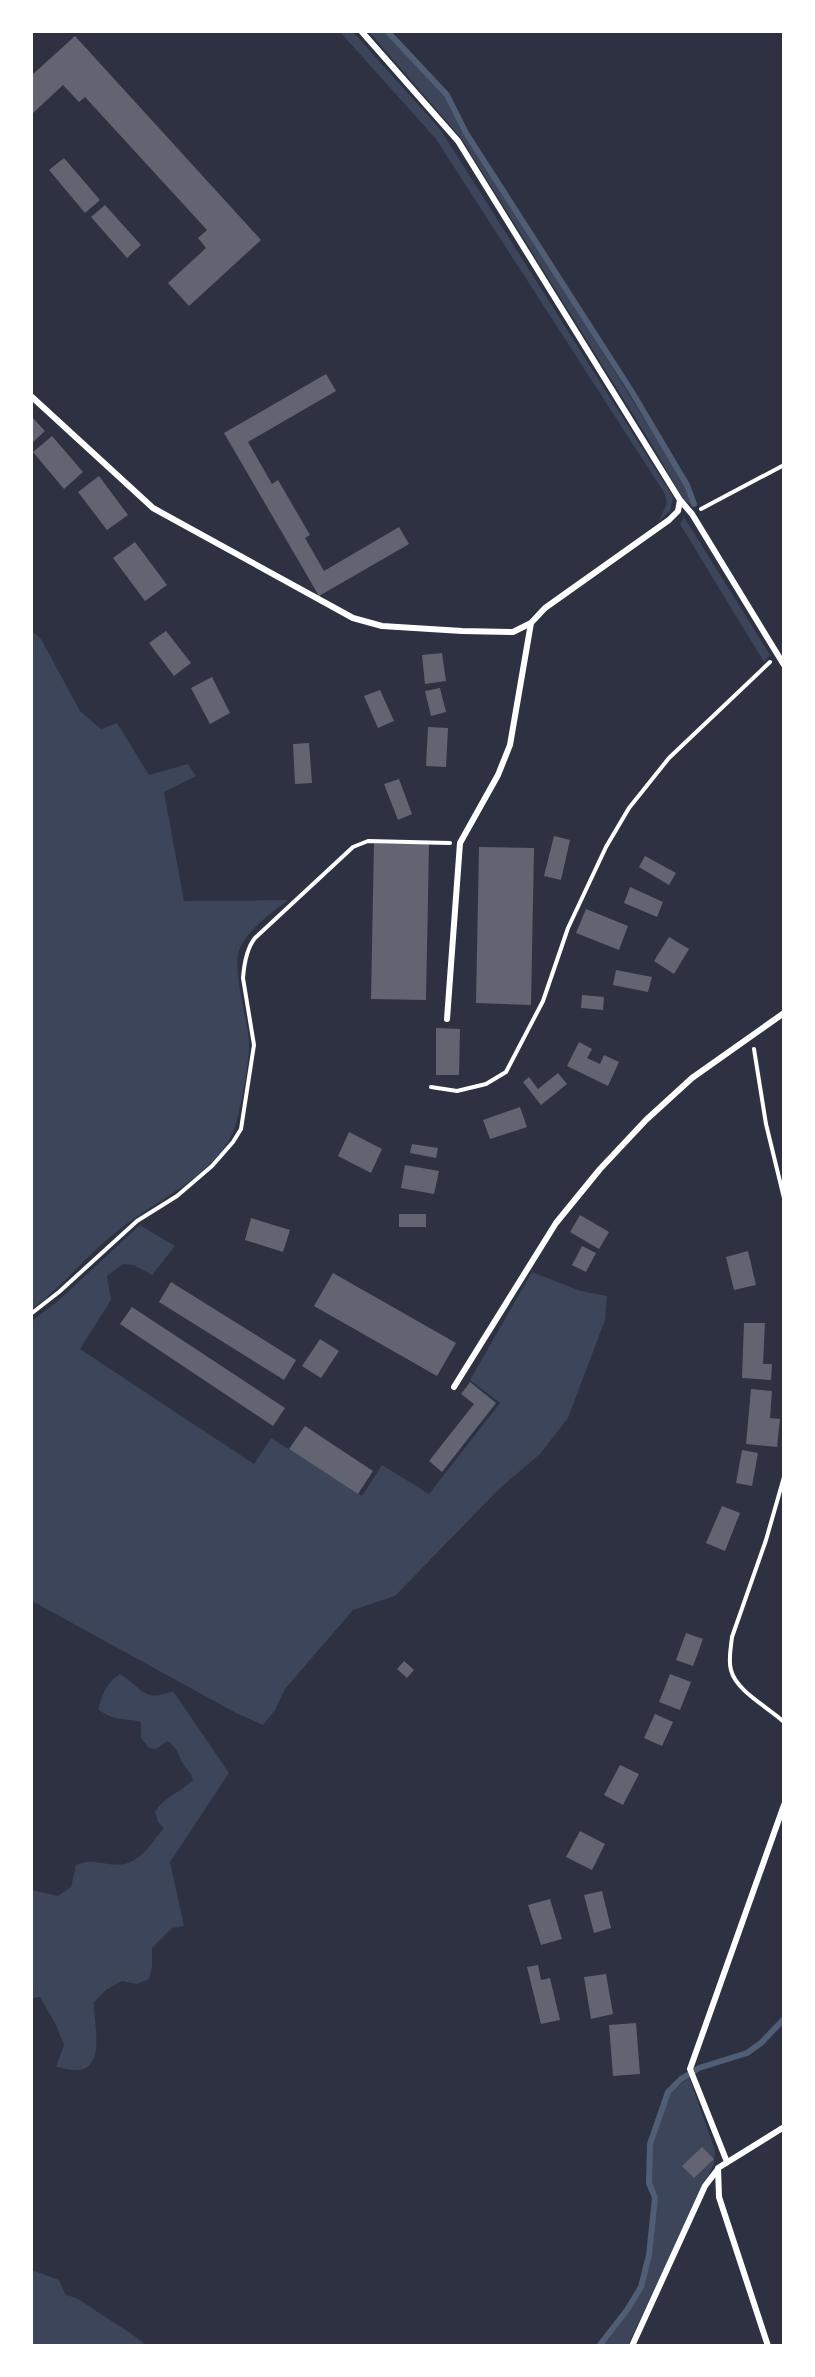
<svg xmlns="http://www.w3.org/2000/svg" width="815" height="2377" font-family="'Archivo Narrow',sans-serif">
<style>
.green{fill:#3c4559}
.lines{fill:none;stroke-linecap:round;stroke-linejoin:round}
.stream{stroke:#4f5d75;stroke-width:6}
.building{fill:#626471}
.path{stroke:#fff;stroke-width:4}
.minor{stroke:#fff;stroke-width:6}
</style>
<rect width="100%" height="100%" fill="#2d3142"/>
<!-- green -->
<path class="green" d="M340,32H353L440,129L673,497L670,511L659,521L667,503L665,494L436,139Z
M369,32H385L399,44L445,97L465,134L531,236L686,487L691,505L683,499L652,445L461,138Z
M684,517L770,655L764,662L680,524Z
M32,631L41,639L80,711L101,729L117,723L149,775L188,764L196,776L164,792L184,901L288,900C272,913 249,928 240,948C231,968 248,1019 249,1042C250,1060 240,1116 233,1132C216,1175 150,1204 116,1232C86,1256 64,1285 32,1309Z
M140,1225L175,1246L152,1275L134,1265L123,1264L107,1276L111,1300L80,1349L254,1464L271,1438L362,1496L382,1465L429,1494L500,1403L470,1380L532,1272L581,1291L607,1296L605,1320L568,1418L540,1454L499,1489L395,1596L353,1610L285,1689L275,1710L263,1725L236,1713L32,1601V1321L58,1301Z
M120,1674C144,1689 143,1703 173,1691L229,1773L170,1862L184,1926L172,1928L152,1948V1968L149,1979L137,1984L122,1981L106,1990L94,2002C93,2020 106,2065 80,2070C73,2071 63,2068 56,2067L64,2045L56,2025L40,1997L32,1998V1890L58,1896L71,1887L76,1865C90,1860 94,1862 108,1864C138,1869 147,1848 164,1828L158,1822L155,1812C164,1797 181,1792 193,1780C191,1771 186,1770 182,1762C177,1752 177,1747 167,1741L156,1749L149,1748L141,1738V1722C122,1717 114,1722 98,1709C103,1694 106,1682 120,1674Z
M689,2077L715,2150L714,2164L628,2345L602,2346L629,2311L643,2288L651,2256L656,2207L657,2198L651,2183L652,2144L670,2093Z
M32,2270L59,2280L66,2295C84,2299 91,2309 107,2318C121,2327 133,2334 146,2345H32Z"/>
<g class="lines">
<!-- stream -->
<path class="stream" d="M388,32L447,95L466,133L632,392L687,485L694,504
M599,2346L627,2310L641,2287L649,2255L654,2207L655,2198L649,2183L650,2144L668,2092L681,2079L699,2068L747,2053L761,2043L784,2019"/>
</g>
<!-- building -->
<path class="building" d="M75,36L261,240L189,306L168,283L206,248L198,238L207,230L85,97L79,102L63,85L32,114V75Z
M64,158L100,200L85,213L49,170Z
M105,205L141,245L127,258L91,217Z
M326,374L336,391L248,442L272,484L278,480L310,535L305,538L324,571L399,527L409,544L319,596L224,433Z
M32,417L45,431L32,443Z
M52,436L83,472L64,489L33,452Z
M99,476L128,515L107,530L78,492Z
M135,542L167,585L145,601L113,558Z
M166,631L191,663L174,676L149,643Z
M442,653L446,681L425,684L422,655Z
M212,677L230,713L210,724L191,688Z
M440,688L446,712L431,716L425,691Z
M380,690L394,721L378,728L364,696Z
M428,727L448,728L446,767L426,766Z
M309,743L312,783L295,784L293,744Z
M399,779L412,814L398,820L384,784Z
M554,836L570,840L561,880L544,876Z
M374,843L429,844L426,1000L371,999Z
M479,847L534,848L531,1005L476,1003Z
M645,856L676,873L669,885L639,867Z
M630,887L663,902L657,917L624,903Z
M586,909L628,926L619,950L576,933Z
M669,937L689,949L674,974L654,961Z
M616,970L652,977L648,992L613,985Z
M582,995L604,997L603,1010L581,1008Z
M436,1028L460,1029L459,1075H436Z
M579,1042L592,1049L587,1058L600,1064L604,1055L619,1062L608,1086L567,1066Z
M558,1073L567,1084L541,1105L523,1082L529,1077L538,1089Z
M520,1107L527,1127L490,1139L483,1120Z
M349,1132L382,1149L371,1173L338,1156Z
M412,1144L438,1148L436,1158L410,1153Z
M405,1165L439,1171L434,1194L401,1188Z
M399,1214H426V1227H399Z
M580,1215L609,1232L599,1249L570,1232Z
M251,1218L290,1230L283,1252L245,1240Z
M582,1246L596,1253L586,1272L572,1265Z
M748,1251L756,1285L734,1290L726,1257Z
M333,1273L456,1343L437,1376L314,1306Z
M171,1282L296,1360L284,1380L159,1302Z
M132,1307L285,1408L273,1426L120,1324Z
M744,1323H765L763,1364H772L771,1380L742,1378Z
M320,1339L339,1351L321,1378L302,1366Z
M470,1382L496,1403L442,1472L429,1461L474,1404L461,1394Z
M751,1389L772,1391L770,1418L780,1419L777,1447L746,1444Z
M305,1426L373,1471L358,1494L289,1449Z
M742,1450L758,1453L752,1486L736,1483Z
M722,1506L740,1513L725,1551L706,1543Z
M686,1633L703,1639L693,1666L676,1660Z
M404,1661L414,1670L407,1678L397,1669Z
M670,1674L691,1682L680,1710L659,1702Z
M655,1714L673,1722L662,1746L644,1738Z
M620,1765L639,1774L623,1805L604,1795Z
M580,1831L605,1844L592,1870L566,1857Z
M602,1891L611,1928L594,1933L584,1895Z
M550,1899L562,1939L541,1945L528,1905Z
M538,1965L541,1980L550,1978L560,2020L541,2024L527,1967Z
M606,1974L613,2014L591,2019L584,1977Z
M636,2023L640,2074L613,2076L609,2025Z
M702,2147L714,2159L694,2178L682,2166Z"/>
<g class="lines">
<!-- path -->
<path class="path" d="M701,509L784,465
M754,1049L766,1124L784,1198
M431,1087L457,1091L486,1084L506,1072L543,1001L568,928L606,847L629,808L669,758L770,662
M32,1313L59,1292L137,1221L177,1196L212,1166L233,1142L241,1129L254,1045L243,978C244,965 246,949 255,938L353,847L368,841L450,843
M784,1477L766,1540L732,1637C731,1647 728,1660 731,1670C736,1691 768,1707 784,1722"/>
<!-- minor -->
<path class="minor" d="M362,32L458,141L680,500L692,514L784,665
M32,397L153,508L353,618L382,626L462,631L513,632L531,623L545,608L669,520L678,511L680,500
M447,1019L460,843L498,775L510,745L531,623
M454,1387L556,1223L600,1169L646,1120L692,1078L784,1013
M727,2162L690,2069L784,1805
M632,2346L705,2186L718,2169
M768,2346L719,2197L718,2168L784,2127"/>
</g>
<!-- border -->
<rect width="815" height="2377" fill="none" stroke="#ffffff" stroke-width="66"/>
</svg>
